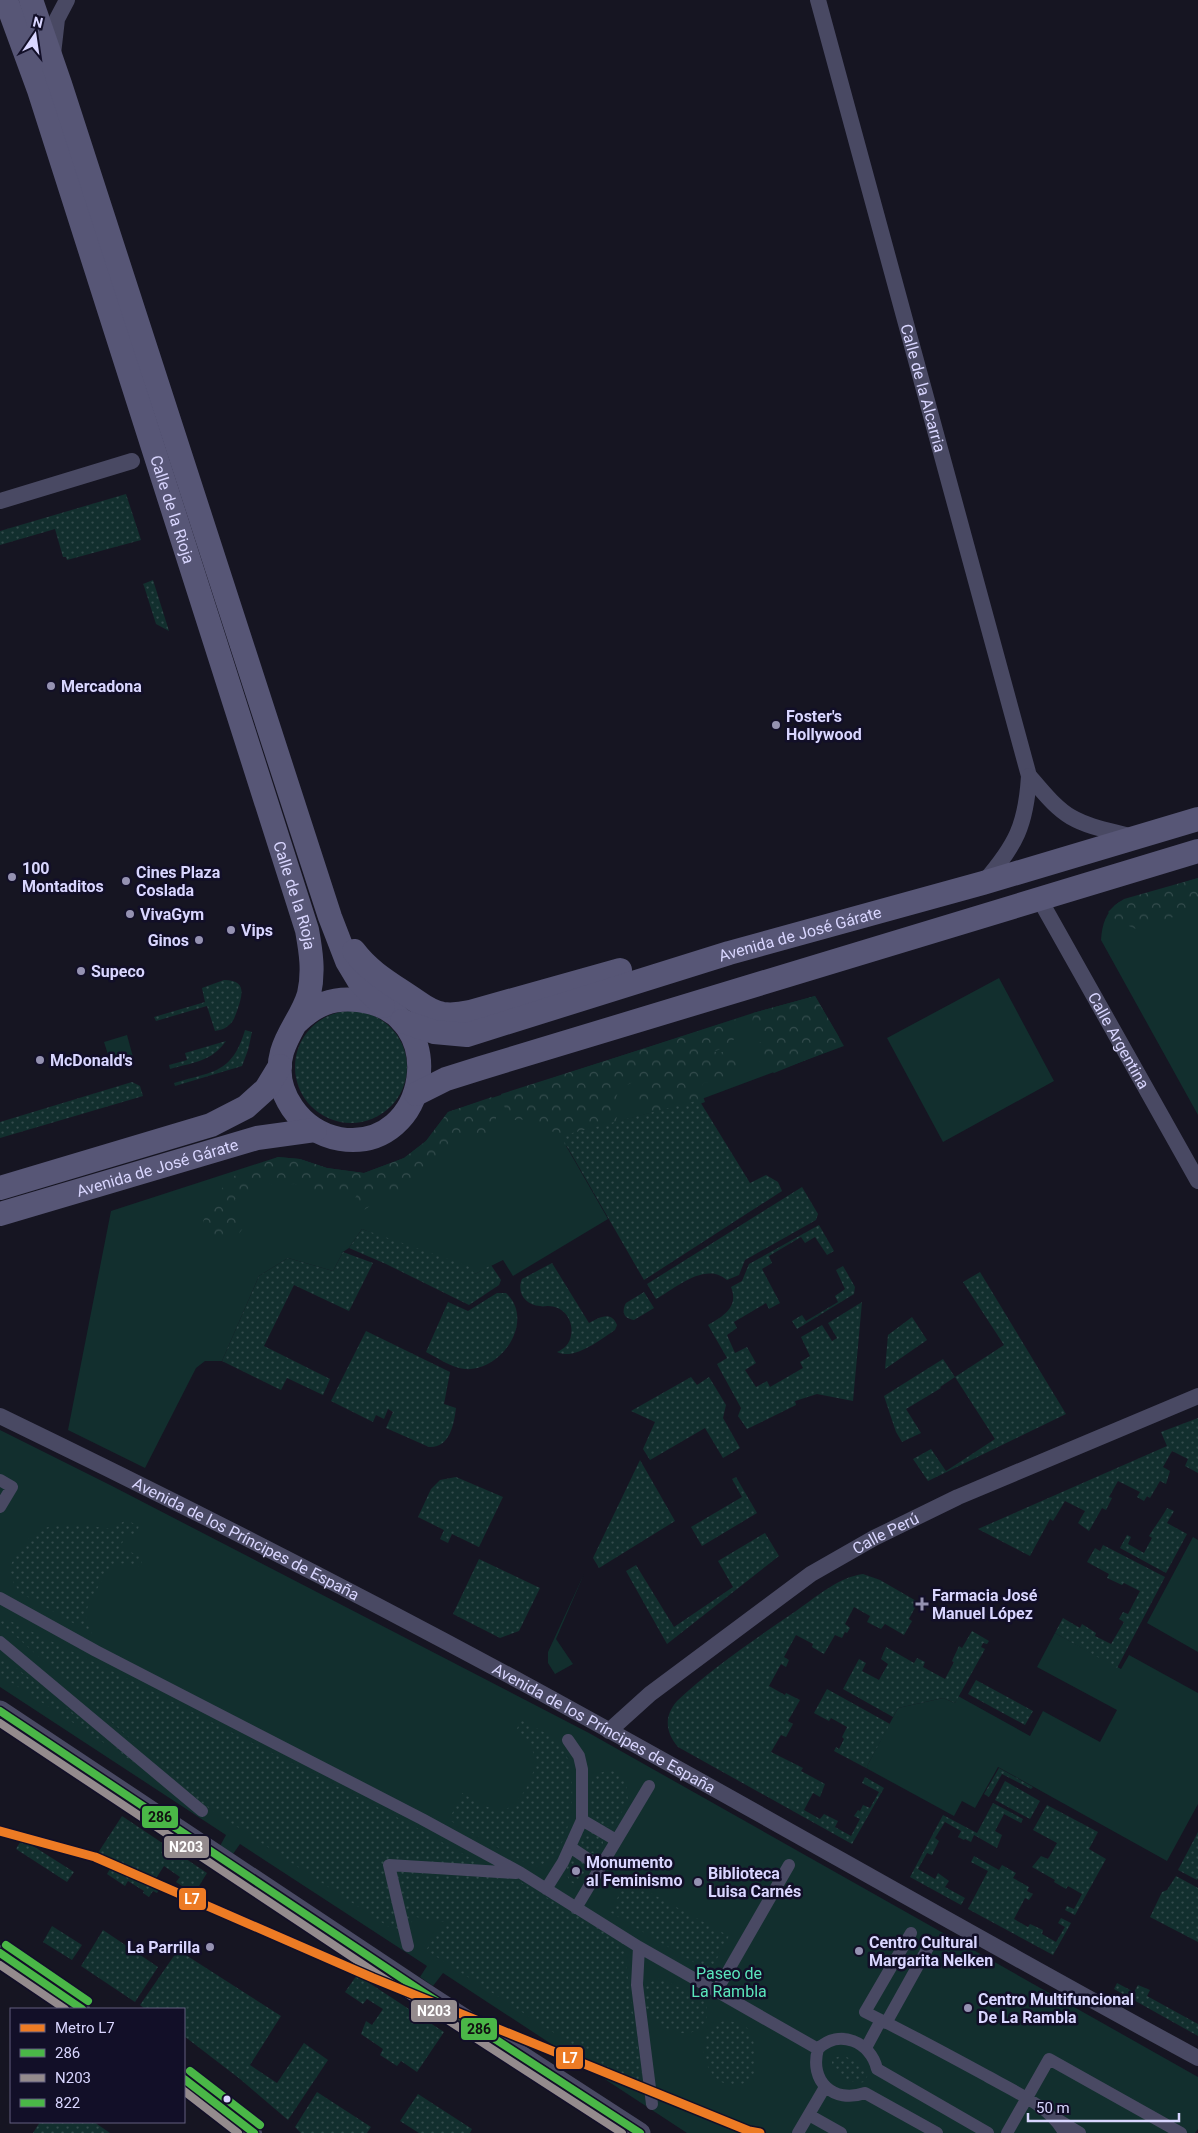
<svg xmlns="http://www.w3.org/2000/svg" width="1198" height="2133" font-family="Roboto,sans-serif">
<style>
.green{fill:#122f2e}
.forest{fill:url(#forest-crowns)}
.garden{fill:url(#garden-dots)}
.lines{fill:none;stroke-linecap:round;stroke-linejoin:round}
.pedestrian{stroke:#494963;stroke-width:12}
.minor{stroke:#494963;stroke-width:16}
.tertiary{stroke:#494963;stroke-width:21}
.secondary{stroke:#575676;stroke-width:24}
.bus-1-casing{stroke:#120f28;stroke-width:11}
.bus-2-casing{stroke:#120f28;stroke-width:11}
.bus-3-casing{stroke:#120f28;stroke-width:11}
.bus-1{stroke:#4ab747;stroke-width:8}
.bus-2{stroke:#948b8d;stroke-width:8}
.bus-3{stroke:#4ab747;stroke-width:8}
.metro-1-casing{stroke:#120f28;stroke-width:12}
.metro-1{stroke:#ed7b24;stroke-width:9}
.poi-dot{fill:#9592b2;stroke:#120f28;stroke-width:2}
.bus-dot{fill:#d9d6ff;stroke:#120f28;stroke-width:2}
.labels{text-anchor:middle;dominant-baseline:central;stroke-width:5;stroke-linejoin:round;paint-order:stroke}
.street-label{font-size:16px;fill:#d9d6ff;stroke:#120f28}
.poi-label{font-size:16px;font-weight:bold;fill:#d9d6ff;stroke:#120f28;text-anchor:start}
.park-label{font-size:16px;fill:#5be6bc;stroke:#120f28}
.line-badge{stroke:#120f28;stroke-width:2}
.badge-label{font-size:14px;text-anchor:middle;font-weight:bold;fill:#fff}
.pale-badge-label{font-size:14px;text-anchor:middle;font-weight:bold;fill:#111}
</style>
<defs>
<pattern id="forest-crowns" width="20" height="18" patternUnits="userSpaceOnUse" patternTransform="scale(1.25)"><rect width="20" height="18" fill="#122f2e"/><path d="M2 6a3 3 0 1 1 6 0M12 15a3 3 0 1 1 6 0" fill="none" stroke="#344c4d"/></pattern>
<pattern id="garden-dots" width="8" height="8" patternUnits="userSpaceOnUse" patternTransform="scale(1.25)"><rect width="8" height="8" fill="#122f2e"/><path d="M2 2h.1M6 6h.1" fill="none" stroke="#344c4d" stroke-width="1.8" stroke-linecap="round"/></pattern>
</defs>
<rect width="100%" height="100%" fill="#161522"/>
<!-- green -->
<path class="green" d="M1198,878V1115L1101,940C1102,924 1106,912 1119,902Z
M999,978L1054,1081L943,1142L887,1038Z
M815,996L844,1046L699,1100L561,1137L608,1219L513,1276L503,1260L475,1274L362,1229L349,1248L343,1252L333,1271L288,1258L259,1276L222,1361H205L196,1368L145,1468L68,1430L111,1211L278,1157L300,1159L327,1168L364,1173L404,1158L426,1141L448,1112L753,1013Z
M127,1035L133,1057L111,1064L104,1042Z
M0,1430L112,1486L589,1733L1198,2077V2129L1195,2133H687L443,1973L433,1986L420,1977L427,1966L240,1844L233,1854L220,1846L226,1835L0,1687Z
M1193,1537L1198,1540V1652L1147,1623Z
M584,1574L556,1639L573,1664L555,1674L548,1663V1652Z
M1055,1633L1121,1669L1129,1655L1198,1693V1804L1167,1861L998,1767L975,1808L962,1801L954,1816L866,1768L898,1708L943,1698L955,1703L958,1696L1030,1736L1043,1711L1100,1742L1117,1710L1037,1667Z"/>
<!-- forest -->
<path class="forest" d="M1198,878V909L1136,929L1117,921L1108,912L1115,905L1124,899Z
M815,996L839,1037L840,1043L828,1051L774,1073L760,1062L755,1052L759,1043L770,1037L768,1032L761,1029L758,1032L752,1028L753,1013Z
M737,1019C742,1038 730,1045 714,1052H727L737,1061L734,1072L717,1083H704L700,1088L705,1102C688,1109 664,1116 645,1111L637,1100V1080L619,1089L614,1105L617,1117L613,1129L569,1147L554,1142L556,1134L546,1127H536L531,1119L515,1120L506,1112L501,1094Z
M492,1097L496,1114V1132L485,1136L464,1131L458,1144L419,1170L414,1184L400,1191L367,1193L373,1204L364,1210L357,1206L355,1198L358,1193L319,1192L295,1184L273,1185L262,1180L251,1193L235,1199L244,1227L234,1240H222L205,1230L203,1221L218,1193L232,1177L278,1157L300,1159L327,1168L364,1173L404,1158L426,1141L448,1112Z"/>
<!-- garden -->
<path class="garden" d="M126,494L141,540L67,560L66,557H63L55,529L0,545V531Z
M153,580L169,631L156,624L144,586L143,584Z
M224,980C248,980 242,996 237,1011C235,1016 234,1021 229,1025C225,1029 220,1030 215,1031L207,1006L156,1021L154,1017L205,1002L202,988Z
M295 1067a56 56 0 1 1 112 0a56 56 0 1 1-112 0Z
M245,1030L252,1032L248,1050L242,1066L175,1086L174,1083C213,1071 232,1074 245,1030Z
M226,1041C211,1062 194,1062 170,1069L169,1065L187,1060L185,1053Z
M132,1082L140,1086L143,1096L0,1138V1122Z
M699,1100L750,1183L766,1175L778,1182L782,1191L644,1280L561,1136Z
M802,1187L818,1214L816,1220L745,1260L739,1275L727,1280C705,1261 676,1288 656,1299L647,1284Z
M819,1225L834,1251L827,1255L815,1237L805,1243L801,1237L769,1256L772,1263L762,1269L780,1303L769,1309L766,1303L734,1322L737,1328L727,1335L735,1353L747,1347L756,1363L745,1370L756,1387L767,1381L770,1387L803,1368L800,1362L810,1356L801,1337L822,1325L832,1341L837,1338L828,1323L862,1302L853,1401L817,1394L795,1401L796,1405L747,1429L738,1416L741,1408L717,1364L727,1358L708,1325C724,1316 739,1307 731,1287L742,1281L749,1264Z
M362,1229L468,1266L475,1274L491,1265L501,1280L499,1285L469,1305L386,1264L349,1248Z
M343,1252L373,1263L349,1311L294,1285L264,1346L330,1379L323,1395L287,1378L281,1390L222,1361L259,1276L288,1258L333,1271Z
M552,1263L589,1323C599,1318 611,1310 617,1325L615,1330C601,1339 574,1361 557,1352C564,1349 570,1344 571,1335C574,1321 564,1306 548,1306C546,1306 543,1307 540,1306C526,1305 516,1293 522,1279Z
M843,1266L855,1287L854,1294L797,1329L792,1321L802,1315L806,1321L838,1302L835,1296L845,1289L836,1270Z
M980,1272L1066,1414L928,1481L913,1459L931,1449L946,1471L995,1439L955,1377L940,1387L941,1388L906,1409L921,1433L902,1442L896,1432L884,1396L943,1359L955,1377L1004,1345L963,1282Z
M644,1292L654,1308L634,1320C624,1319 621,1312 626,1303Z
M497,1293H506C536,1321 501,1372 465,1369C452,1368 438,1358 426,1352L448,1302L468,1311Z
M912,1317L927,1340L885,1369L888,1335Z
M366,1331L450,1372L444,1404L456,1408C454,1424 450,1448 429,1447L386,1428L393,1412L388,1409L384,1419L376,1415L373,1422L331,1401Z
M691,1377L697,1385L709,1377L726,1405L723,1418L740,1448L723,1458L705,1428L650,1460L643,1449L655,1422L631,1411Z
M1198,1418V1473L1185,1466L1188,1459L1172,1451L1163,1467L1170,1471L1166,1484L1160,1481L1150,1498L1147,1496L1144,1501L1137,1497L1140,1492L1118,1481L1109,1497L1112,1498L1106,1510L1102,1508L1089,1531L1078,1523L1085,1511L1065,1501L1053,1521L1050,1519L1030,1556L978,1529L1167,1446L1161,1432Z
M640,1460L675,1521L599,1568L593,1558Z
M456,1477L503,1497L479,1547L452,1534L448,1543L440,1539L444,1530L418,1517L431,1489L440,1480Z
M736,1477L757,1513L702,1546L691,1527L742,1497L732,1479Z
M1167,1508L1174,1511L1167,1523L1187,1534L1166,1573L1120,1548L1127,1535L1131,1537L1128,1544L1144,1553L1152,1538L1149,1536C1155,1526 1161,1519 1167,1508Z
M126,1520L139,1526L136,1536H126L120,1547L141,1557L142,1561L140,1567C115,1555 105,1574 95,1593C92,1600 86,1607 86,1615C86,1622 89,1628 92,1634L21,1593L14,1584L11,1573V1564L26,1541L36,1532L48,1527L77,1524L111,1529Z
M765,1533L779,1556L667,1644L626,1571L636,1565L674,1627L733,1587L718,1561Z
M1103,1545L1165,1577L1117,1668L1055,1633L1063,1618L1080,1628L1082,1624L1096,1633L1095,1636L1111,1644L1124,1622L1119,1619L1123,1612L1128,1614L1140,1591L1124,1583L1122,1585L1107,1578L1109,1574L1087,1562L1095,1548L1100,1551Z
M479,1559L540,1588L519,1631L500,1638L453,1614Z
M863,1574L880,1580L918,1602L909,1619L912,1621L904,1635L885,1624L881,1629L867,1622L870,1616L854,1607L845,1624L850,1628L847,1633L845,1632L842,1638L835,1635L824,1654L812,1647L813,1644L796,1635L784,1657L789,1660L786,1667L781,1664L769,1686L785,1695L786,1693L800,1700L788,1721L793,1724L786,1737L781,1735L771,1752L803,1768L801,1771L825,1784L820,1797L813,1793L804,1810L820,1819L824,1814L838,1821L835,1827L851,1836L860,1819L854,1816L858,1810L860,1811L863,1805L870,1808L879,1792L862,1783L865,1777L884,1788L852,1844L678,1747C665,1732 664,1716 677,1701C713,1667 755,1639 796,1611C816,1597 839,1577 863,1574Z
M0,1616L132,1681L408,1823L490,1869L384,1861L401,1935L204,1805L0,1622Z
M972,1631L989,1641L987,1644L983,1643L981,1647L985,1649L955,1703L943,1698L898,1708L893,1717L843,1689L859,1659L866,1663L862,1671L879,1680L888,1664L881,1659L886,1647L914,1663L917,1658L925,1662L923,1667L945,1679L954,1662L952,1661L959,1646L962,1648Z
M0,1655L141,1767L0,1675Z
M976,1680L1033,1711L1025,1725L968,1694Z
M827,1689L890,1724L866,1768L834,1751L836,1747L839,1749L844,1739L842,1737L847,1727L831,1718L829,1721L814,1713Z
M521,1720C535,1728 556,1736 564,1750C580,1779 574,1862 533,1867L449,1820L462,1793C473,1799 488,1810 501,1810C517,1811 537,1774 535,1760C534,1747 525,1740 515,1733Z
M999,1768L1033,1787L1031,1789L1002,1774L989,1797L984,1794Z
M609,1770L621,1774L626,1781L628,1800L615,1825L610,1827C605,1826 599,1825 595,1820C587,1810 589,1786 594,1775Z
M1005,1781L1040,1801L1030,1819L995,1800Z
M993,1803L1023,1819L1021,1823L1004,1814L995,1831L1002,1835L997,1848L974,1835L971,1842L965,1839L964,1840L958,1837L961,1831L945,1822L935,1838L939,1841L932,1855L927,1853L918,1869L935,1879L938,1873L949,1881L945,1887L965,1898L961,1905L910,1877L943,1815L977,1833Z
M1047,1805L1098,1832L1089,1849L1106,1859L1075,1915L1065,1910L1067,1906L1074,1909L1082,1894L1068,1886L1066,1889L1054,1882L1055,1880L1032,1867L1041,1856L1048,1859L1057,1843L1033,1830Z
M122,1816L207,1873L194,1894L176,1882L180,1877L164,1866L153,1883L160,1888L157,1893L153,1891L149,1897L143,1893L144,1891L128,1881L125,1886L107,1874L110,1869L94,1859Z
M581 1842a11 11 0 1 1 22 0a11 11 0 1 1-22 0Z
M1198,1832V1878L1197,1880L1178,1870Z
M22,1839L74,1872L67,1882L16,1849Z
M576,1856L590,1867L578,1886L569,1881L566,1871L569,1859Z
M974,1856L999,1870L1002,1865L1016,1873L1013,1878L1029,1887L1027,1891L1033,1894L1029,1900L1025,1898L1014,1919L1028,1927L1030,1924L1043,1930L1042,1934L1056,1942L1065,1927L1058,1923L1061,1918L1071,1923L1053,1955L968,1909L988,1871L971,1862Z
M393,1868L509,1875L623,1943L644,2091L426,1950L445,1922L416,1917L407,1927Z
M1176,1876L1198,1888V1942L1150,1917L1162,1892L1167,1890Z
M627,1880L729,1936L710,1972L610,1912Z
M52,1926L82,1945L72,1960L43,1942Z
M103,1930L158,1967L135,2002L81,1966Z
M178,1950L281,2016L250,2065L277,2083L304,2043L328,2060L288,2120L240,2079L184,2036V2009H145L140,2005Z
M357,1975L444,2032L417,2072L401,2061L397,2066L380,2055L383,2049L361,2034L366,2021L372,2025L383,2009L367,1999L363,2004L345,1992Z
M661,1978L704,2001C708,2008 709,2015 704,2023C686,2053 623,2010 650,1982Z
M1117,1983L1134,1992L1138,1985L1150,1990L1147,1996L1198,2024V2036L1114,1989Z
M723,2021C730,2021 739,2022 745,2026C756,2035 761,2071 750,2081C747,2082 742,2084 739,2085C713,2090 695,2053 708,2033C711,2027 717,2024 723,2021Z
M843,2055L865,2067L868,2075L864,2082C851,2085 830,2072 832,2059Z
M317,2092L371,2127L367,2133H301L295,2127Z
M418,2094L472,2129L470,2133H419L400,2121Z
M40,2122H94L110,2133H33Z"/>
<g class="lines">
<!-- pedestrian -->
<path class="pedestrian" d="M0,1480L12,1487L0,1507
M0,1598L96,1651L422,1819L521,1873L639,1947L818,2049
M0,1642L202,1811
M582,1820L616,1840
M570,1847L600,1867
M546,1889L563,1862L582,1820V1769L579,1756L568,1740
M576,1908L649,1786
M408,1946L389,1865L516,1873
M639,1947L637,1985L652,2104
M716,1992L789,1865
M881,2020C917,2038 952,2057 987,2076C1013,2091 1050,2106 1064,2133
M886,2023L930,1944
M866,2048L881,2020L865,2012L911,1933
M809,2115L841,2133
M1057,2119L1080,2133
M798,2133L825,2087
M937,2133L865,2093C833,2104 809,2081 818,2049C839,2028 871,2042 877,2069L988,2133
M1007,2133L1049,2059L1181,2133"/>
<!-- minor -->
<g class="minor">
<path id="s1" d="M818,0L1029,776C1026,825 1016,845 984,882"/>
<path d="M53,54L57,19L67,0"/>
<path d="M0,501L132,461"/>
<path d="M1029,776C1042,790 1054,807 1071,817C1090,828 1113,831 1134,837"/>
<path id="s2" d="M1040,900L1198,1181"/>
<path id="s3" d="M0,1416C176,1501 351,1590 523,1683C749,1806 972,1936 1198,2058"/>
<path id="s4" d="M609,1731L650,1694L811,1574L874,1538L958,1497L1198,1396"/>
<path d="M0,1953L82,2009"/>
<path d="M184,2079L254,2133"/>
</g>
<!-- tertiary -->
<path class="tertiary" d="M0,1711L421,1991L640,2133"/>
<!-- secondary -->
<g class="secondary">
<path id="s5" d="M6,0L39,90L307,930C311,952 314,972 309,994C303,1015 288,1031 282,1052C271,1091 301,1133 340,1139C431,1153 452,1010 358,1000C332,997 315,1005 297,1022"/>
<path d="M31,0L60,84L330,917L347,961L359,981L383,1006"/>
<path d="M354,951C369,971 388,982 409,996C420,1003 429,1012 443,1014C452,1015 461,1014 470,1012L620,970"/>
<path id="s6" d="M402,1021L434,1032L467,1035L729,953L983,883L1198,819"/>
<path d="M416,1094L446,1079L481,1068L1198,851"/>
<path d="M0,1188L211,1125L246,1107L266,1089L280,1066"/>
<path id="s7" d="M0,1214L257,1138L315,1130"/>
</g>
<defs>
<path id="bus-1" d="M0,1711L421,1991L640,2133
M0,1953L82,2009
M184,2079L254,2133"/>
<path id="bus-2" d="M0,1723L415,1999L622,2133
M0,1965L65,2009
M184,2091L238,2133"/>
<path id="bus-3" d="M6,1945L88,2001
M190,2071L260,2125"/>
</defs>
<!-- bus-1 casing -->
<use href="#bus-1" class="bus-1-casing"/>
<!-- bus-2 casing -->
<use href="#bus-2" class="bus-2-casing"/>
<!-- bus-3 casing -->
<use href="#bus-3" class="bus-3-casing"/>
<!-- bus-1 -->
<use href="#bus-1" class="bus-1"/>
<!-- bus-2 -->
<use href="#bus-2" class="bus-2"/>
<!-- bus-3 -->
<use href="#bus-3" class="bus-3"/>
<defs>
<path id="metro-1" d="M0,1831L95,1857L373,1978L749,2131L760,2133"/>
</defs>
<!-- metro-1 casing -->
<use href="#metro-1" class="metro-1-casing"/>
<!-- metro-1 -->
<use href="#metro-1" class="metro-1"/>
</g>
<!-- markers -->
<g class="poi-dot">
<circle cx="51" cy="686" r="5"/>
<circle cx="776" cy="725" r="5"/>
<circle cx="12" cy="877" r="5"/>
<circle cx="126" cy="881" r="5"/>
<circle cx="130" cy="914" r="5"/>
<circle cx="231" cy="930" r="5"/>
<circle cx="199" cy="940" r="5"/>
<circle cx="81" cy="971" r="5"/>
<circle cx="40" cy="1060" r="5"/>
<path d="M919.5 1596.5h5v5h5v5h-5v5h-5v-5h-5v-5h5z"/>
<circle cx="576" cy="1871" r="5"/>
<circle cx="698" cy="1882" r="5"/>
<circle cx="210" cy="1947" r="5"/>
<circle cx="859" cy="1951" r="5"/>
<circle cx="968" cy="2008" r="5"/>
</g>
<circle class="bus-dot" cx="227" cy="2099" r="4.5"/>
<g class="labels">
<!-- street labels -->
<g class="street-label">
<text stroke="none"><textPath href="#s1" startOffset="402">Calle de la Alcarria</textPath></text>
<text stroke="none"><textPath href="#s5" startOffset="536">Calle de la Rioja</textPath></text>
<text stroke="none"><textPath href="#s5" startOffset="941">Calle de la Rioja</textPath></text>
<text stroke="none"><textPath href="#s6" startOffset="415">Avenida de José Gárate</textPath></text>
<text stroke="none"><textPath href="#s2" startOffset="161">Calle Argentina</textPath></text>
<text stroke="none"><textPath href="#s7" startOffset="164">Avenida de José Gárate</textPath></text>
<text stroke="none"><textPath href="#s4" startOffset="341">Calle Perú</textPath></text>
<text stroke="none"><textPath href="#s3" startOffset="275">Avenida de los Príncipes de España</textPath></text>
<text stroke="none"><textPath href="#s3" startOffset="680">Avenida de los Príncipes de España</textPath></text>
</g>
<!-- poi labels -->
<g class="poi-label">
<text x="61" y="686">Mercadona</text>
<text x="786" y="716">Foster's<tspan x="786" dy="18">Hollywood</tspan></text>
<text x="22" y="868">100<tspan x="22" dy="18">Montaditos</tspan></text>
<text x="136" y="872">Cines Plaza<tspan x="136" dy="18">Coslada</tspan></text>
<text x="140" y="914">VivaGym</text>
<text x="241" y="930">Vips</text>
<text x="189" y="940" text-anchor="end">Ginos</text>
<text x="91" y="971">Supeco</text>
<text x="50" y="1060">McDonald's</text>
<text x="932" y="1595">Farmacia José<tspan x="932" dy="18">Manuel López</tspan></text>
<text x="586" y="1862">Monumento<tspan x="586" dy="18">al Feminismo</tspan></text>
<text x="708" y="1873">Biblioteca<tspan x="708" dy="18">Luisa Carnés</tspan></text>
<text x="869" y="1942">Centro Cultural<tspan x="869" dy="18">Margarita Nelken</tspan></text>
<text x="200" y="1947" text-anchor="end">La Parrilla</text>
<text x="978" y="1999">Centro Multifuncional<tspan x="978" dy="18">De La Rambla</tspan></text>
</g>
<!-- park labels -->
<g class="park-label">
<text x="729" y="1973">Paseo de<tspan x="729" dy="18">La Rambla</tspan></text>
</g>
</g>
<g class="line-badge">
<rect x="141" y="1805" width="38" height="24" rx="5" fill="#4ab747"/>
<rect x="163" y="1835" width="47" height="24" rx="5" fill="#948b8d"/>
<rect x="178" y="1887" width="29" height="24" rx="5" fill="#ed7b24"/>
<rect x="410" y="1999" width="48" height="24" rx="5" fill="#948b8d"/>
<rect x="460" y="2017" width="38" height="24" rx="5" fill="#4ab747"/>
<rect x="555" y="2046" width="29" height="24" rx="5" fill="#ed7b24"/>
</g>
<g class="badge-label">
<text x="186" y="1852">N203</text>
<text x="192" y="1904">L7</text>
<text x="434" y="2016">N203</text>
<text x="570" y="2063">L7</text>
</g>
<g class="pale-badge-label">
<text x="160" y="1822">286</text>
<text x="479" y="2034">286</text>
</g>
<!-- legend -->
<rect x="10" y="2008" width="175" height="115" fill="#120f28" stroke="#625f7e"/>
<rect x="20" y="2024" width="25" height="8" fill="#ed7b24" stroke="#625f7e"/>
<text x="55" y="2033" font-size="15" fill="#d9d6ff">Metro L7</text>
<rect x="20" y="2049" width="25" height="8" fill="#4ab747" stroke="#625f7e"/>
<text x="55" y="2058" font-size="15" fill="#d9d6ff">286</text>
<rect x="20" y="2074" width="25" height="8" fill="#948b8d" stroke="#625f7e"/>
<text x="55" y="2083" font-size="15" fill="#d9d6ff">N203</text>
<rect x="20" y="2099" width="25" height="8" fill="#4ab747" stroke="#625f7e"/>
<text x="55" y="2108" font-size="15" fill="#d9d6ff">822</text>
<!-- north arrow -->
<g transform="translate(35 35) rotate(13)" stroke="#120f28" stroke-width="4" paint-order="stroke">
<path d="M0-4L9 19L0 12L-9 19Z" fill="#d9d6ff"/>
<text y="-8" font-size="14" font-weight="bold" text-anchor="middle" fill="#d9d6ff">N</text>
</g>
<!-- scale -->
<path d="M1028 2113v8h151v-8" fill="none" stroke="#d9d6ff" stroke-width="2.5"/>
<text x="1036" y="2113" font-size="15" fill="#d9d6ff" stroke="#120f28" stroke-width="4" paint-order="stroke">50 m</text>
</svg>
